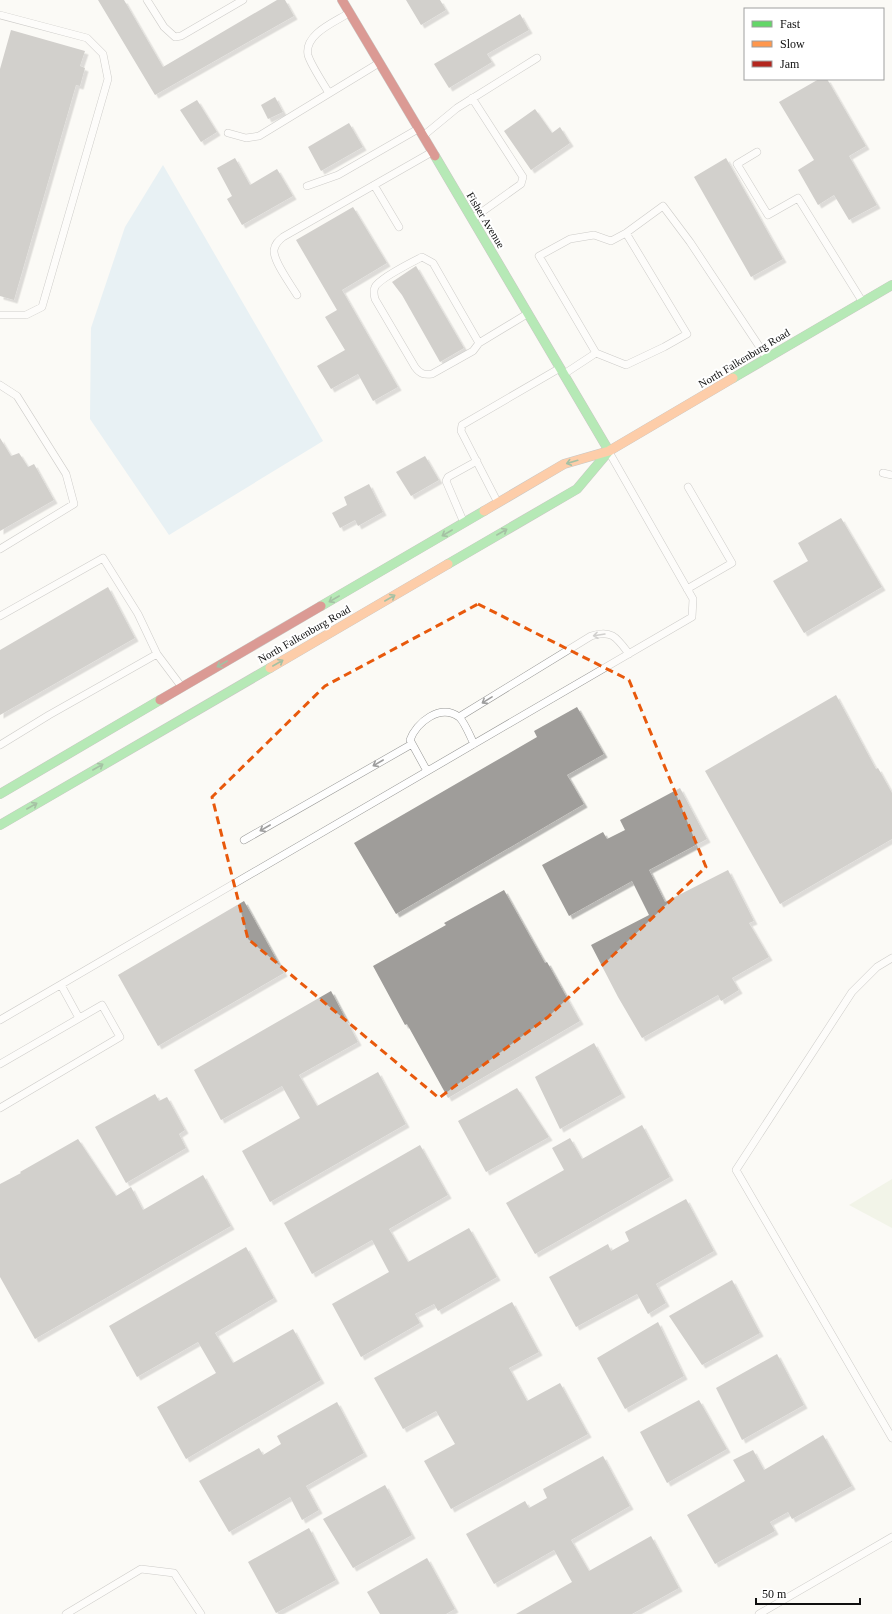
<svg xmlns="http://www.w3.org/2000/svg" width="892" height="1614" font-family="'Times New Roman',serif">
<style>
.green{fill:#e6eed8}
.water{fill:#d0e6f1}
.building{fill:#9f9d9a;filter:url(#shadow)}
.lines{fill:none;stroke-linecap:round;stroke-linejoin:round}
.lane-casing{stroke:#959593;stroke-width:8}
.fast-casing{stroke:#8c8b89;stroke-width:10}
.slow-casing{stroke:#8c8b89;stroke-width:10}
.jam-casing{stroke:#8c8b89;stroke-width:10}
.lane{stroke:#fefefe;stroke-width:7}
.fast{stroke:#63d668;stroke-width:9}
.slow{stroke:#ff974d;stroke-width:9}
.jam{stroke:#b3261e;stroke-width:9}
.oneway{stroke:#3d7c40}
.oneway2{stroke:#9e9e9e}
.marked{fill:none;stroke:#e8590c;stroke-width:3;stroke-dasharray:8 5;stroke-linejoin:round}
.labels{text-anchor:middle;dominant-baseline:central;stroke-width:4;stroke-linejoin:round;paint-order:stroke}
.street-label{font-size:11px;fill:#0f0f0f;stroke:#fff}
</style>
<defs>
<filter id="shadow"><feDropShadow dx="3.5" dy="3.5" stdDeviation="0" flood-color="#0004"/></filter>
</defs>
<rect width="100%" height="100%" fill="#fbfaf5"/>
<!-- green -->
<path class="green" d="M892,1179V1228L849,1205Z"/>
<!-- water -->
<path class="water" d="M163,165L323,441L169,535L90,419L91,328L125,227Z"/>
<!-- building -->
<path class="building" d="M98,0H124L163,67L277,0H285L294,16L155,95Z
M406,0H440L446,10L421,25Z
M520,14L529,30L487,54L492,62L449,88L434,64Z
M11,30L85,51L80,66L85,68L80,86L76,85L14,300L0,296V69Z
M819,79H827L866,146L849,156L877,205L849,220L834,195L818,205L798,170L814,160L779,102Z
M275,97L283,112L268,119L261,105Z
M197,100L217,132L201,142L180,110Z
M535,109L552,133L560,127L570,143L531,170L504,131Z
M349,123L363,147L321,171L308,147Z
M235,158L250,185L277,169L293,196L242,225L227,199L232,196L217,168Z
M726,158L783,259L751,277L694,177Z
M353,207L387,263L342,290L398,387L373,401L358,374L331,389L317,366L345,350L325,317L337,310L296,240Z
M416,266L464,348L440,362L402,295L392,282Z
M0,438L11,456L19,453L28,467L34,464L54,500L0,531Z
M425,456L439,480L411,496L396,472Z
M369,484L383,512L358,526L355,520L340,528L332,513L347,505L344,497Z
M841,518L882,587L804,633L773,581L808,561L798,543Z
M108,587L135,638L0,715V650Z
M836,695L876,769L878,768L892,793V839L780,904L705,771Z
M577,707L604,754L567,775L584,804L396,914L354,843L537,737L534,731Z
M680,788L707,839L649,870L665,902L728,870L754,921L749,923L769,957L732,978L739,990L721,1001L718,995L642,1038L618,997L591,945L649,915L632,881L569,916L542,865L603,832L607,839L625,830L620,820Z
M504,890L545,963L547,962L580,1021L448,1098L407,1024L405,1025L373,966L446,925L444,923Z
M244,901L284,973L158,1046L118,975Z
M331,991L358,1042L299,1075L317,1106L378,1072L406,1124L270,1202L242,1151L300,1118L282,1086L221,1120L194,1070Z
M594,1043L622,1094L560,1129L535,1077Z
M517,1088L549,1137L486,1172L458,1121Z
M155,1094L159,1101L167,1097L185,1130L179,1134L186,1148L126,1183L95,1127Z
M642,1125L670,1177L535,1254L506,1203L564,1170L552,1148L570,1138L582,1159Z
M78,1139L116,1196L131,1187L143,1210L203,1175L231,1226L35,1339L0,1277V1184L21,1173L20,1172Z
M420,1145L448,1195L389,1229L408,1262L469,1228L497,1277L438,1311L434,1304L415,1314L420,1323L361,1357L332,1304L389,1272L372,1240L312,1274L284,1223Z
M686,1199L714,1251L656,1284L666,1303L648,1314L637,1294L576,1327L549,1277L608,1244L611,1251L629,1241L625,1232Z
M246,1247L274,1298L215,1333L233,1363L293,1329L321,1380L186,1459L157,1407L216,1373L198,1342L137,1377L109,1326Z
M732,1280L760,1333L702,1365L669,1316Z
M512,1302L539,1352L509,1368L527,1401L560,1383L588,1434L451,1509L424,1461L455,1444L436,1411L403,1429L374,1378Z
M658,1322L684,1376L625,1409L597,1358Z
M777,1354L804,1405L742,1440L716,1388Z
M699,1400L727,1449L667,1483L640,1432Z
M337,1402L364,1453L306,1486L319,1510L302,1520L290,1497L229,1532L199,1481L259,1448L263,1455L281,1444L277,1436Z
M823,1435L852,1486L792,1519L788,1512L770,1522L775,1531L715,1564L687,1515L745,1481L733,1460L753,1450L764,1470Z
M603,1456L630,1506L571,1540L589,1571L651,1536L679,1588L632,1614H516L572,1582L554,1550L494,1584L466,1534L525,1501L529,1508L547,1498L543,1489Z
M385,1485L412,1535L353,1568L323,1519Z
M309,1528L336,1580L276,1613L248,1562Z
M427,1558L455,1609L446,1614H380L367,1592Z"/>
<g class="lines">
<defs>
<path id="lane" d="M147,0L164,27L175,37L181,36L243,0
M0,15L87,38L103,54L108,79L42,307L26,315H0
M329,93C324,85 310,63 308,55C304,34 335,22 349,13
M228,133L246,138L259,136L379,63
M423,136L457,108L537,58
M757,152L737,164L768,215L798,198L862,301
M374,185L399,227
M307,186L338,175L418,129
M472,219L521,184L523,177L472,98
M626,233L687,334L664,347L626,365L596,353L539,256L570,239L594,235L611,241L626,233L663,206L690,242L767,358
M297,295C291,285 273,261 274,250C275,244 278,241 283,237L432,152
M479,343L433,263L422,257C412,262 379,279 375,287C373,291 374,295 375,299L415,367C420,374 424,375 432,374L473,351L479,343L527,314
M564,374L596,353
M0,385L17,396L66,474L74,504L0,549
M883,473L892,475
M498,503L461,431L462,425L560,368
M464,523L446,481L448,477L477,461
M687,589L732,563L688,487
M0,616L103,558L138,614L157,654
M459,717L591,636C612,629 617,638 629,654
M0,745L49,715L157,654L181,686
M427,771L410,740C416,723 440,703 459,717C464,721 471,738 474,744
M244,840L412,744
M892,958L877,967L852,992L736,1170L892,1438
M61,985L79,1018
M0,1020L692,617L693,599L609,452
M0,1064L102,1005L120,1037L0,1108
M66,1614L141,1569L174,1573L201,1614
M759,1614L892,1537"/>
<path id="fast" d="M435,156L609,451
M733,378L892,285
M448,564L577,489L609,451
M321,606L484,511
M0,794L160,700
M0,825L270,668"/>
<path id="slow" d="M484,511L564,464L609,451L733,378
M270,668L448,564"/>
<path id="jam" d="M342,0L435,156
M160,700L321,606"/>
</defs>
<!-- lane casing -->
<use href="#lane" class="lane-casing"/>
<!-- fast casing -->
<use href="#fast" class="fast-casing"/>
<!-- slow casing -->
<use href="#slow" class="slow-casing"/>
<!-- jam casing -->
<use href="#jam" class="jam-casing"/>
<!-- lane -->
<use href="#lane" class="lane"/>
<!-- fast -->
<use href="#fast" class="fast"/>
<!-- slow -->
<use href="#slow" class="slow"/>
<!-- jam -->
<use href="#jam" class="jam"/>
</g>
<!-- one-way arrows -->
<defs><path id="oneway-shaft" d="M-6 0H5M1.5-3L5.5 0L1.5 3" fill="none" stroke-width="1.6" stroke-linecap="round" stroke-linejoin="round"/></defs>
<g class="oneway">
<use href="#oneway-shaft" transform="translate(572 462) rotate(164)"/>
<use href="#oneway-shaft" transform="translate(502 532) rotate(-30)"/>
<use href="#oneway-shaft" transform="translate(447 533) rotate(150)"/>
<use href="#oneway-shaft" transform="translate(390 598) rotate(-30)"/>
<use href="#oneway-shaft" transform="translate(334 599) rotate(150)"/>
<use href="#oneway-shaft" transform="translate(278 663) rotate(-30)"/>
<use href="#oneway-shaft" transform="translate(222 664) rotate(150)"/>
<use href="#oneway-shaft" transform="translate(98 767) rotate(-30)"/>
<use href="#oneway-shaft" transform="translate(32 806) rotate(-30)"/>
</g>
<g class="oneway2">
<use href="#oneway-shaft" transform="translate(599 635) rotate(171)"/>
<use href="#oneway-shaft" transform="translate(487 700) rotate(148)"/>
<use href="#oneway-shaft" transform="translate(378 763) rotate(150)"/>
<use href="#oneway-shaft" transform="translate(265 828) rotate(150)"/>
</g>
<!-- marked area -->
<path d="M0 0H892V1614H0ZM478,604L629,680L706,867L548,1017L439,1098L248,939L212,797L325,686Z" fill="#fbfaf5" fill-opacity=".55" fill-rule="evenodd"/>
<path class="marked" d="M478,604L629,680L706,867L548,1017L439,1098L248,939L212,797L325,686Z"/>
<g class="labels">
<!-- street labels -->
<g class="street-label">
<text transform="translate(486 220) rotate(59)">Fisher Avenue</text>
<text transform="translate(744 358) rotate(-31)">North Falkenburg Road</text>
<text transform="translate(304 634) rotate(-30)">North Falkenburg Road</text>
</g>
</g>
<!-- legend -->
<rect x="744" y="8" width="140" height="72" fill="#ffffff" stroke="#9f9f9f"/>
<rect x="752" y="21" width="20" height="6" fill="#63d668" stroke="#9f9f9f"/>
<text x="780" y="28" font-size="12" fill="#0f0f0f">Fast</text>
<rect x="752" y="41" width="20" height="6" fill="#ff974d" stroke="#9f9f9f"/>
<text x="780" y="48" font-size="12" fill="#0f0f0f">Slow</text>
<rect x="752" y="61" width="20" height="6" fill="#b3261e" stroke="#9f9f9f"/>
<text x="780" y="68" font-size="12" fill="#0f0f0f">Jam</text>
<!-- scale -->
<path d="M756 1598v6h104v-6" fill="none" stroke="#0f0f0f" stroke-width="2"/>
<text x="762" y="1598" font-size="12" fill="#0f0f0f" stroke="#ffffff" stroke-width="3" paint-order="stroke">50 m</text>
</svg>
